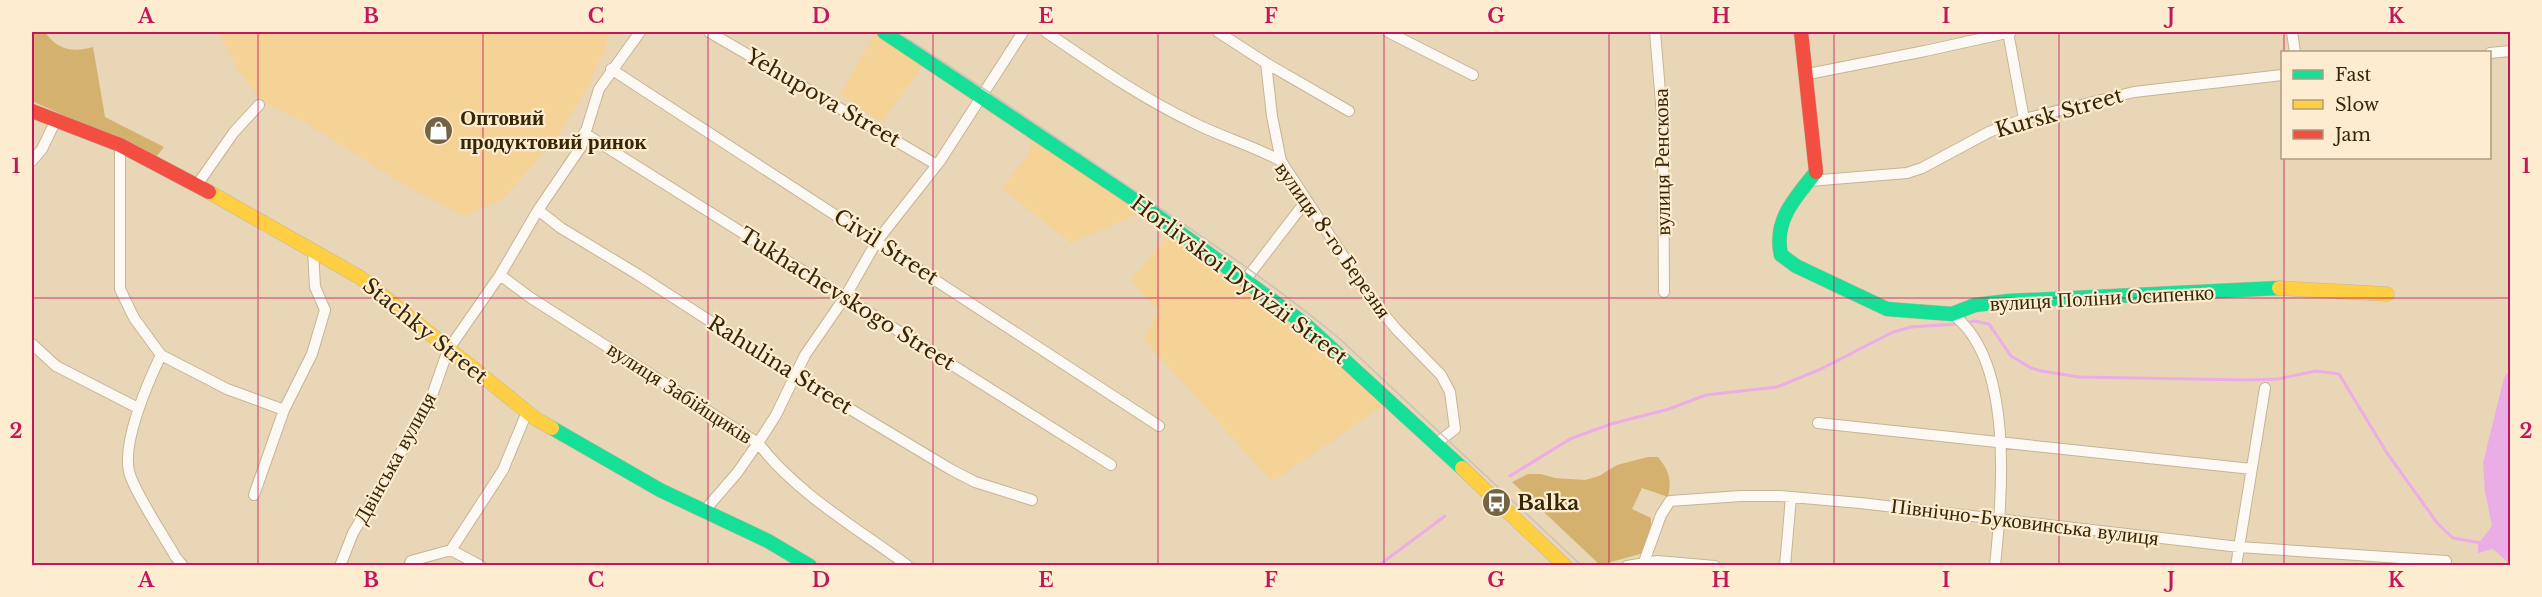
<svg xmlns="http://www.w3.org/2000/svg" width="2542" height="597" font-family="'Libre Baskerville',serif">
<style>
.built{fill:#f5d296}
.forest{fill:#d4b16e}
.water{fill:#eaade6}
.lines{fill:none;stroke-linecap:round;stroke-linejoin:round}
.stream{stroke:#eaade6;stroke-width:3}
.street-casing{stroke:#c5b497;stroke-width:12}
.fast-casing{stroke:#c5b497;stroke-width:15}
.slow-casing{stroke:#c5b497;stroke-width:15}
.jam-casing{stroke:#c5b497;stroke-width:15}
.street{stroke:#fcf9f4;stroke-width:10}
.fast{stroke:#16e098;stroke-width:14}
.slow{stroke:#ffcf43;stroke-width:14}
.jam{stroke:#f24e42;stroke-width:14}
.tram{stroke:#cac3b9;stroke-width:1.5}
.grid{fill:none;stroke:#c2185b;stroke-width:1.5;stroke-opacity:0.55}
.labels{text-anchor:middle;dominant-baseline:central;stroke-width:4.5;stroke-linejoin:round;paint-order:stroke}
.street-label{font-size:21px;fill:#362606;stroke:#fdeccf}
.poi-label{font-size:21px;font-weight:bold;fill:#362606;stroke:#fdeccf;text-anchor:start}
.neatline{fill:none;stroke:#c2185b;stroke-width:2}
.grid-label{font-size:20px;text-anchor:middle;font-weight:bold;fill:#c2185b}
</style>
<rect width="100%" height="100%" fill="#e9d6b6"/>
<!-- built -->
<path class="built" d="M215,32H610L605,49L588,86L557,138L503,199L464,216L403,184L306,123L263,102L238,70L221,36Z
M875,33L923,65L882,122L840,95Z
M1034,134L1145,211L1071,243L1002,188L1028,155Z
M1171,230L1294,323L1384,405L1272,482L1144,339L1159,310L1131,281Z"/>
<!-- forest -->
<path class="forest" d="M32,32H45C57,50 73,53 93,47L105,117L164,147L156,157L32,101Z
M1648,457H1658C1669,471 1672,479 1668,497L1642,488L1632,509L1651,518V551L1600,565L1512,482L1528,474H1541L1555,478L1585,480L1599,476L1617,465Z"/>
<!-- water -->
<path class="water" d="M2510,370V564L2493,549L2478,553V544L2492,526L2485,492L2483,463L2504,378Z"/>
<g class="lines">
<!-- stream -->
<path class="stream" d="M1963,323L1975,321L1989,324L2011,356L2031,368L2041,371L2079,377L2249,380L2278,379L2316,371L2339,374L2387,453L2438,524L2453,538L2481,543
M1510,476L1570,439L1611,424L1669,409L1706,395L1777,387L1821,369L1893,332L1911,327L1957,324
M1378,566L1445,516"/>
<defs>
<path id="street" d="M709,32L937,165
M1046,32C1093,64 1140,97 1192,122C1221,137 1252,145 1281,161L1372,300L1397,330L1441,375L1450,392L1455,429L1435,444
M1218,32L1266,63L1349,111
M1388,32L1473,75
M1655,32L1663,127L1664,292
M2008,32L2024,119
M2292,32L2295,52
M2490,53L2510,51
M1266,63L1272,116L1281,161
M611,69L1159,426
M1808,74L1925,51L2011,32
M584,133L1111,465
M120,145V289L134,318L161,355L227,389L284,410
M32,161L42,149L56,120
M1809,181L1907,173L1922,168L1989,132L2024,119L2134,92L2282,75
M197,185L234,132L259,105
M538,210L561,228L637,274L795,376L950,469L975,482L1032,500
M500,275L531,298L758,443C797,494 857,528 908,566
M1246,279L1306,201
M1952,314C2015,360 2002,497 1995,566
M32,344L56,366L138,408
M161,355C148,382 120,446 130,475C138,498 162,533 175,556L183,566
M1818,423L2252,469
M254,495L284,410L312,354L325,310L315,287L313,250
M705,510L737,473L758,443L776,415L805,355L845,297L877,241L940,161L1023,32
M1644,562L1661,515L1670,501L1741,496H1780L1860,503L2239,547L2446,561
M340,566L353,533L428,407L448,350L500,275L538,210L581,147L599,89L640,32
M409,566L411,561L451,550
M481,566L451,550L503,470L527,412
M1627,566L1657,561L1715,566
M1785,566L1791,497
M2236,566L2265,388"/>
<path id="fast" d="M884,32L1135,200L1306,325L1462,468
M1816,172C1796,197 1773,220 1781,255L1796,266L1887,309L1952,314L1975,305L2009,301L2279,288
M552,428L660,490L768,541L810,566"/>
<path id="slow" d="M209,192L361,278L536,419L552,428
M2279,288L2387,294
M1462,468L1565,566"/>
<path id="jam" d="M1801,32L1816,172
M32,111L120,145L209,192"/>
</defs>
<!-- street casing -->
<use href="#street" class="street-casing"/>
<!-- fast casing -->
<use href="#fast" class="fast-casing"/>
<!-- slow casing -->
<use href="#slow" class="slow-casing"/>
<!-- jam casing -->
<use href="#jam" class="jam-casing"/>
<!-- street -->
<use href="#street" class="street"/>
<!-- fast -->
<use href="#fast" class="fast"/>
<!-- slow -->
<use href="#slow" class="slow"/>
<!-- jam -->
<use href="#jam" class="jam"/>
<!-- tram -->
<path class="tram" d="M897,32C980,85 1062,141 1144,197C1210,242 1278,287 1340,339L1582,566"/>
</g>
<!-- grid -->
<path class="grid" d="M258,32V566M483,32V566M708,32V566M933,32V566M1158,32V566M1384,32V566M1609,32V566M1834,32V566M2059,32V566M2284,32V52M2284,158V566M32,298H2510"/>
<!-- icons -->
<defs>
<symbol id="shop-disc" viewBox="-11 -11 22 22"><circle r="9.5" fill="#756444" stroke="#fdeccf"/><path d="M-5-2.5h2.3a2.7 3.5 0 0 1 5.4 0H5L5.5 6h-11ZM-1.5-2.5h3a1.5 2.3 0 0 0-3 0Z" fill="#fff"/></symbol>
<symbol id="bus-disc" viewBox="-11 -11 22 22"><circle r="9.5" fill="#756444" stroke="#fdeccf"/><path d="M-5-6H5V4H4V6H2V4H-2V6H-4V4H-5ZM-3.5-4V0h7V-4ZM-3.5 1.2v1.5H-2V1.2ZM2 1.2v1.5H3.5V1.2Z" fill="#fff"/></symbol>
</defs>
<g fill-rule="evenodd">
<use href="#shop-disc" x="422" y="114" width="33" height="33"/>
<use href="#bus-disc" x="1480" y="486" width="33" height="33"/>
</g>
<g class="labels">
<!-- street labels -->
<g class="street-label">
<text transform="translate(823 98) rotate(30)">Yehupova Street</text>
<text transform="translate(2059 113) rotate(-16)">Kursk Street</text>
<text transform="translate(1662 162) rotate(-91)">вулиця Ренскова</text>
<text transform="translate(1333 240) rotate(55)">вулиця 8-го Березня</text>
<text transform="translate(886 247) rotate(33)">Civil Street</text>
<text transform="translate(1239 280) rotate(37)">Horlivskoi Dyvizii Street</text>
<text transform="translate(2102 298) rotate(-3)">вулиця Поліни Осипенко</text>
<text transform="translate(847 299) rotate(32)">Tukhachevskogo Street</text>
<text transform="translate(425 331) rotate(39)">Stachky Street</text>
<text transform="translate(780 365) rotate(32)">Rahulina Street</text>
<text transform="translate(680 393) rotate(33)">вулиця Забійщиків</text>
<text transform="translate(395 458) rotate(-61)">Двінська вулиця</text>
<text transform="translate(2025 522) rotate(7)">Північно-Буковинська вулиця</text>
</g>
<!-- poi labels -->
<g class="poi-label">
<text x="460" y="118">Оптовий<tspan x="460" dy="24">продуктовий ринок</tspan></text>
<text x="1517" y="503">Balka</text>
</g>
</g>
<!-- border -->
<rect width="2542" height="597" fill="none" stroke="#fdeccf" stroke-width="66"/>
<!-- legend -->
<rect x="2281" y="51" width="210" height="108" fill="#fdeccf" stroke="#ad9d7f" stroke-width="1.5"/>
<rect x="2293" y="70" width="30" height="9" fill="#16e098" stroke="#ad9d7f" stroke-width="1.5"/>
<text x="2335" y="81" font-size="18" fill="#362606">Fast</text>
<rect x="2293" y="100" width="30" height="9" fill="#ffcf43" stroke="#ad9d7f" stroke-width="1.5"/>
<text x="2335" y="111" font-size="18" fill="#362606">Slow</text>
<rect x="2293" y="130" width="30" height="9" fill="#f24e42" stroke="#ad9d7f" stroke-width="1.5"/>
<text x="2335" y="141" font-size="18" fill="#362606">Jam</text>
<rect x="33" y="33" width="2476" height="531" class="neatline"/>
<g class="grid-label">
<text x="146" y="23">A</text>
<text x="371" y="23">B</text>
<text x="596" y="23">C</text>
<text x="821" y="23">D</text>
<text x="1046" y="23">E</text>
<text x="1271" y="23">F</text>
<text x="1496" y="23">G</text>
<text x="1721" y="23">H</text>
<text x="1946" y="23">I</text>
<text x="2171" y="23">J</text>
<text x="2396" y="23">K</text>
<text x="16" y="173">1</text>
<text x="2526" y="173">1</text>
<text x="16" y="438">2</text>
<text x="2526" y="438">2</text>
<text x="146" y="587">A</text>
<text x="371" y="587">B</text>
<text x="596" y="587">C</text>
<text x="821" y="587">D</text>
<text x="1046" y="587">E</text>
<text x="1271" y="587">F</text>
<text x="1496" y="587">G</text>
<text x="1721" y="587">H</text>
<text x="1946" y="587">I</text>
<text x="2171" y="587">J</text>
<text x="2396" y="587">K</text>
</g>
</svg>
